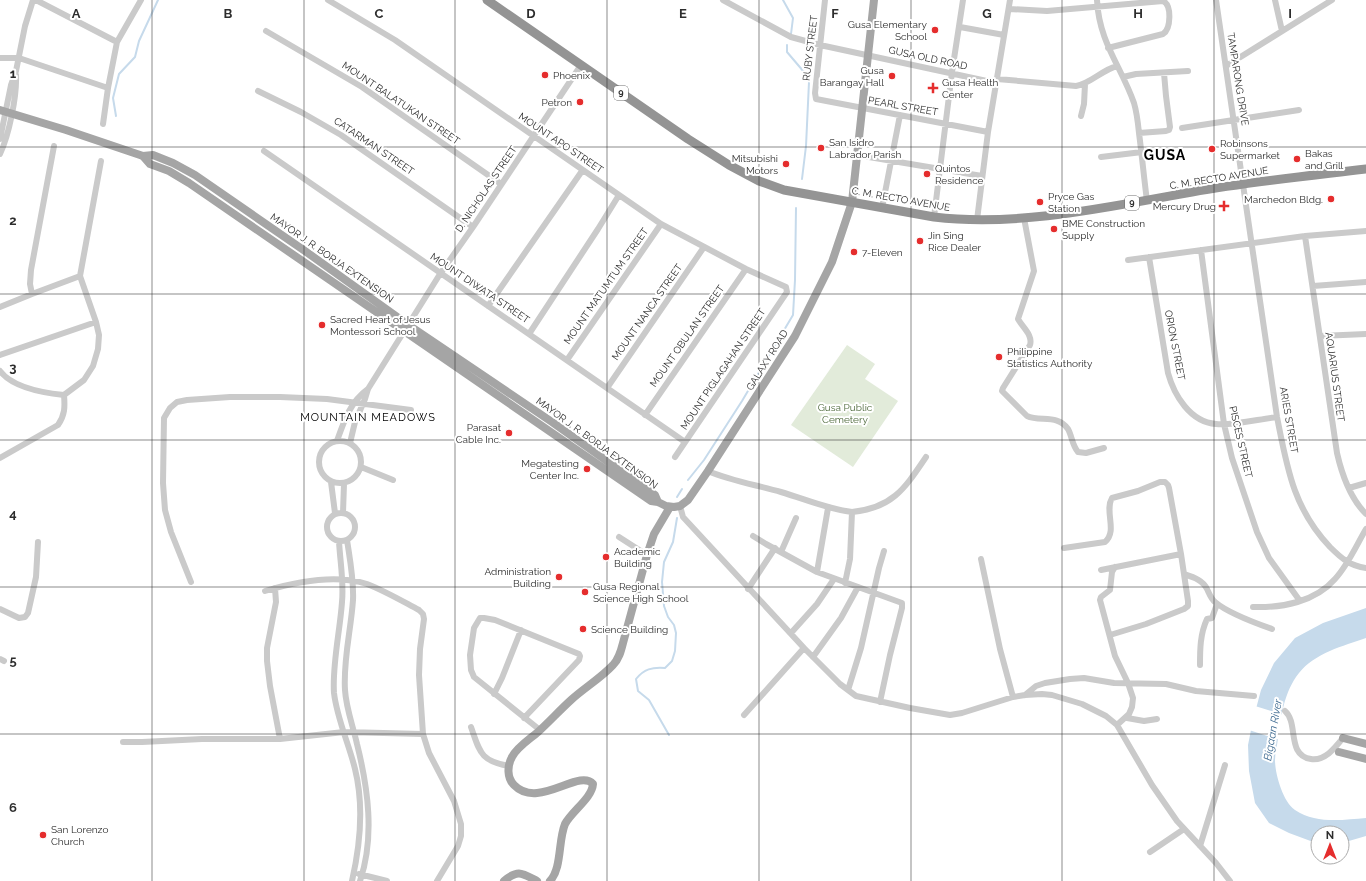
<svg xmlns="http://www.w3.org/2000/svg" width="1366" height="881" font-family="Raleway,sans-serif">
<style>
.green{fill:#e2ebda}
.water{fill:#c6daeb}
.pier{fill:#fff}
.lines{fill:none;stroke-linecap:round;stroke-linejoin:round}
.stream{stroke:#c6daeb;stroke-width:2}
.minor{stroke:#cacaca;stroke-width:6}
.major{stroke:#a5a5a5;stroke-width:8}
.highway{stroke:#949494;stroke-width:9}
.grid{fill:none;stroke:#2d2d2d;stroke-width:1;stroke-opacity:0.55}
.poi-dot{fill:#e52d2d;stroke:#fff;stroke-width:1.5}
.labels{text-anchor:middle;dominant-baseline:central;stroke-width:4;stroke-linejoin:round;paint-order:stroke}
.shield{fill:#fff;stroke:#6c6c6c;stroke-width:1}
.shield-label{font-size:9px;font-weight:bold;fill:#2d2d2d}
.poi-label{font-size:10px;fill:#2d2d2d;stroke:#fff;text-anchor:start}
.street-label{font-size:10px;fill:#2d2d2d;stroke:#fff}
.park-label{font-size:10px;fill:#4c683a;stroke:#fff}
.neighbourhood-label{font-size:11px;letter-spacing:1px;fill:#000;stroke:#fff}
.water-label{font-size:11px;font-style:italic;fill:#3b688f;stroke:#fff}
.district-label{font-size:14px;font-weight:bold;letter-spacing:1px;fill:#000;stroke:#fff}
.grid-label{font-size:13px;text-anchor:middle;font-weight:bold;fill:#2d2d2d;stroke:#fff;stroke-width:4;stroke-linejoin:round;paint-order:stroke}
</style>
<rect width="100%" height="100%" fill="#fff"/>
<!-- green -->
<path class="green" d="M847,345L875,364L865,379L898,401L853,467L791,425Z"/>
<!-- water -->
<path class="water" d="M1366,608V638C1343,646 1315,653 1299,673C1284,692 1281,716 1278,739C1277,746 1275,753 1275,760C1275,774 1283,802 1295,810C1316,824 1342,820 1366,818V836L1342,843V833H1318V843H1316L1289,833L1269,823L1255,803L1249,771L1248,745L1253,720L1261,690L1274,663L1295,638L1323,623Z"/>
<!-- pier -->
<path class="pier" d="M1255,706L1284,715L1280,740L1249,730Z"/>
<g class="lines">
<!-- stream -->
<path class="stream" d="M783,0L793,18L791,34
M787,45V52L804,72L809,82L806,146L802,179
M116,116L113,98L119,74L135,57L139,41L158,0
M688,480L704,460L742,401L793,315L795,280L796,208
M677,497L682,489
M669,735L649,700L638,691L636,679C644,669 652,667 665,668L672,661L675,651L676,633L674,625L668,617L664,606L662,582L664,562L673,542L677,518"/>
<!-- minor -->
<path class="minor" d="M36,0L117,42
M328,0L395,40L661,224L746,269L786,287L787,292L675,457
M723,0L791,37L820,45L996,83
M825,0L815,93L816,99L988,132
M1097,0C1099,42 1121,66 1134,103C1137,113 1138,123 1139,133C1142,156 1144,178 1147,201
M1216,0L1277,417C1287,467 1293,508 1330,547C1341,558 1350,566 1366,568
M1275,0L1282,31
M1009,9L1047,11L1163,1C1172,5 1171,29 1163,34L1108,48
M960,27L1004,35
M266,31L362,87L501,184
M0,58H19L108,88
M1226,66L1332,0
M1123,77L1136,74L1188,71
M997,79L1076,86C1090,84 1102,70 1117,66
M258,91L301,112L341,135L473,227
M1081,116L1084,104L1085,84
M103,124L108,88L117,42L141,0
M1182,128L1299,110
M1139,133L1166,131L1169,130L1170,127L1166,96L1164,73
M0,139L11,85L16,71L25,26L33,0
M264,151L685,442
M0,154C9,135 17,96 16,75
M857,155L982,176
M1101,157L1142,152
M882,208L900,115
M934,217L952,72L963,0
M1024,218L1034,271L1018,319C1023,328 1033,335 1030,345L1003,388L1002,391L1027,416C1040,422 1058,414 1068,429C1072,436 1072,445 1078,452L1086,453L1104,448
M977,220L988,132L1010,0
M1305,236L1337,453C1342,475 1350,498 1366,514
M1201,250L1224,424L1232,458L1257,532L1269,558L1300,601
M1149,257L1168,373C1174,395 1190,422 1216,424C1233,426 1259,419 1277,417
M1128,260L1305,236L1366,231
M1313,286L1366,282
M32,294L30,284L31,270L54,146
M488,306L582,171
M0,307L32,294L80,276
M529,334L598,229L619,195
M1320,336L1366,334
M0,355L96,322
M567,360L661,224
M0,371C13,388 44,393 64,395
M607,388L704,247
M64,395L84,380L93,366L98,349L99,335L96,322L80,276L101,161
M645,415L746,269
M319 462a21 21 0 1 1 42 0a21 21 0 1 1-42 0Z
M337,441C344,421 350,402 368,389
M350,443L355,422L365,399L368,389L440,274L473,227L581,65
M0,458L58,425C65,415 65,407 64,395
M361,467L393,480
M708,471C731,481 757,485 781,492C805,499 827,509 852,512L850,559L845,583
M331,482L335,513
M1349,488L1366,483
M680,506L683,517L804,648L840,684L856,696L910,708L950,715L962,713L1013,697L1025,695L1042,694L1052,695L1082,704L1106,716L1117,725L1152,785L1177,821L1216,863L1230,881
M852,512C893,508 905,488 926,457
M327 527a14 14 0 1 1 28 0a14 14 0 1 1-28 0Z
M343,513L344,484
M753,536L766,544L817,572L902,603V608L890,655L880,702
M619,537L647,555
M347,540C350,560 354,580 353,600C351,630 343,660 345,690C346,708 353,726 357,744C368,788 375,837 360,881
M339,541C340,561 344,582 342,602C340,631 332,665 334,693C337,719 349,744 355,769C364,805 360,846 352,881
M1064,548L1105,542C1118,531 1104,511 1112,498L1138,491L1160,482H1165L1168,485L1169,488L1181,554L1101,570
M781,552L796,518
M981,559L1000,649L1013,697
M1115,567L1112,572L1110,590L1101,597L1100,600L1115,656L1128,683L1133,698L1132,707L1129,714L1117,725
M817,572L828,508
M1184,574C1193,577 1203,580 1207,589C1209,593 1211,599 1215,602C1228,613 1255,623 1272,629
M191,582L171,532L165,510L163,483L164,418L170,408L177,402L187,400L230,397H280L327,399L411,410
M275,588L276,602L267,648V661L270,686L280,739
M748,589L775,548
M265,591C295,582 336,574 367,584C385,591 402,601 419,610L423,614L424,619L420,649L419,675L423,734L429,753L454,801L461,824V836L458,846L437,881
M1253,607C1282,608 1315,602 1335,579C1348,565 1356,546 1366,529
M0,609L19,618L25,617L28,613L36,577L38,542
M791,633L817,604L834,579
M1110,635L1146,624L1184,609L1188,606V601L1181,554
M813,657L841,618L858,587
M0,659L4,661
M1200,665C1200,650 1200,634 1207,619L1212,618L1217,604
M848,690L861,648L879,568L884,551
M494,694L502,678L521,630
M1025,695L1036,686L1045,683L1070,679L1084,678L1114,683L1166,684L1196,691L1254,696
M1285,711C1299,723 1286,755 1311,759C1325,761 1335,748 1343,738
M744,715L804,648
M524,718L579,660L580,656L579,654L495,620L484,618H480L474,628L470,655L471,670L474,677L540,730
M1127,718L1144,721L1157,719
M471,727C480,752 480,761 509,766
M123,742H142L202,739H280L344,732L423,734
M1200,846L1225,765
M1150,852L1184,829
M359,874L387,881"/>
<!-- major -->
<path class="major" d="M0,110L66,130L143,156L150,164L169,171L189,183L651,501L658,502L666,506L674,507L680,506L688,500L708,471L795,336L832,262L852,202L874,0
M143,156L153,155L173,163L195,175L305,251L407,324L552,422L655,495L658,502
M1343,738L1366,744
M1339,752L1366,759
M504,881C518,869 522,873 537,881
M550,881C562,868 558,841 565,824C572,811 592,798 593,784C579,768 538,810 514,785C507,778 507,766 512,757C517,747 530,739 538,732C549,722 560,710 571,700C584,688 601,678 613,665C619,659 621,651 623,643L647,555L654,534L670,507"/>
<!-- highway -->
<path class="highway" d="M487,0L688,139L729,165L759,181L784,190L934,217C1019,227 1108,207 1192,192C1249,182 1308,176 1366,169"/>
</g>
<!-- grid -->
<path class="grid" d="M152,0V881M304,0V881M455,0V881M607,0V881M759,0V881M911,0V881M1062,0V881M1214,0V881M0,147H1366M0,294H1366M0,440H1366M0,587H1366M0,734H1366"/>
<!-- markers -->
<g class="poi-dot">
<circle cx="935" cy="30" r="4"/>
<circle cx="545" cy="75" r="4"/>
<circle cx="892" cy="76" r="4"/>
<path d="M931 82h4v4h4v4h-4v4h-4v-4h-4v-4h4z"/>
<circle cx="580" cy="102" r="4"/>
<circle cx="821" cy="148" r="4"/>
<circle cx="1212" cy="149" r="4"/>
<circle cx="1297" cy="159" r="4"/>
<circle cx="786" cy="164" r="4"/>
<circle cx="927" cy="174" r="4"/>
<circle cx="1331" cy="199" r="4"/>
<circle cx="1040" cy="202" r="4"/>
<path d="M1222 200h4v4h4v4h-4v4h-4v-4h-4v-4h4z"/>
<circle cx="1054" cy="229" r="4"/>
<circle cx="920" cy="241" r="4"/>
<circle cx="854" cy="252" r="4"/>
<circle cx="322" cy="325" r="4"/>
<circle cx="999" cy="357" r="4"/>
<circle cx="509" cy="433" r="4"/>
<circle cx="587" cy="469" r="4"/>
<circle cx="606" cy="557" r="4"/>
<circle cx="559" cy="577" r="4"/>
<circle cx="585" cy="592" r="4"/>
<circle cx="583" cy="629" r="4"/>
<circle cx="43" cy="835" r="4"/>
</g>
<g class="labels">
<!-- shield labels -->
<g class="shield">
<rect x="614" y="86" width="14" height="14" rx="3"/>
<rect x="1125" y="196" width="14" height="14" rx="3"/>
</g>
<g class="shield-label">
<text x="621" y="93">9</text>
<text x="1132" y="203">9</text>
</g>
<!-- poi labels -->
<g class="poi-label">
<text x="927" y="24" text-anchor="end">Gusa Elementary<tspan x="927" dy="12">School</tspan></text>
<text x="884" y="70" text-anchor="end">Gusa<tspan x="884" dy="12">Barangay Hall</tspan></text>
<text x="553" y="75">Phoenix</text>
<text x="942" y="82">Gusa Health<tspan x="942" dy="12">Center</tspan></text>
<text x="572" y="102" text-anchor="end">Petron</text>
<text x="829" y="142">San Isidro<tspan x="829" dy="12">Labrador Parish</tspan></text>
<text x="1220" y="143">Robinsons<tspan x="1220" dy="12">Supermarket</tspan></text>
<text x="1305" y="153">Bakas<tspan x="1305" dy="12">and Grill</tspan></text>
<text x="778" y="158" text-anchor="end">Mitsubishi<tspan x="778" dy="12">Motors</tspan></text>
<text x="935" y="168">Quintos<tspan x="935" dy="12">Residence</tspan></text>
<text x="1048" y="196">Pryce Gas<tspan x="1048" dy="12">Station</tspan></text>
<text x="1323" y="199" text-anchor="end">Marchedon Bldg.</text>
<text x="1216" y="206" text-anchor="end">Mercury Drug</text>
<text x="1062" y="223">BME Construction<tspan x="1062" dy="12">Supply</tspan></text>
<text x="928" y="235">Jin Sing<tspan x="928" dy="12">Rice Dealer</tspan></text>
<text x="862" y="252">7-Eleven</text>
<text x="330" y="319">Sacred Heart of Jesus<tspan x="330" dy="12">Montessori School</tspan></text>
<text x="1007" y="351">Philippine<tspan x="1007" dy="12">Statistics Authority</tspan></text>
<text x="501" y="427" text-anchor="end">Parasat<tspan x="501" dy="12">Cable Inc.</tspan></text>
<text x="579" y="463" text-anchor="end">Megatesting<tspan x="579" dy="12">Center Inc.</tspan></text>
<text x="614" y="551">Academic<tspan x="614" dy="12">Building</tspan></text>
<text x="551" y="571" text-anchor="end">Administration<tspan x="551" dy="12">Building</tspan></text>
<text x="593" y="586">Gusa Regional<tspan x="593" dy="12">Science High School</tspan></text>
<text x="591" y="629">Science Building</text>
<text x="51" y="829">San Lorenzo<tspan x="51" dy="12">Church</tspan></text>
</g>
<!-- street labels -->
<g class="street-label">
<text transform="translate(810 48) rotate(-83)">RUBY STREET</text>
<text transform="translate(928 58) rotate(12)">GUSA OLD ROAD</text>
<text transform="translate(1238 79) rotate(81)">TAMPARONG DRIVE</text>
<text transform="translate(401 103) rotate(34)">MOUNT BALATUKAN STREET</text>
<text transform="translate(903 106) rotate(10)">PEARL STREET</text>
<text transform="translate(561 143) rotate(34)">MOUNT APO STREET</text>
<text transform="translate(374 146) rotate(34)">CATARMAN STREET</text>
<text transform="translate(1219 178) rotate(-9)">C. M. RECTO AVENUE</text>
<text transform="translate(486 189) rotate(-56)">D. NICHOLAS STREET</text>
<text transform="translate(901 199) rotate(10)">C. M. RECTO AVENUE</text>
<text transform="translate(332 258) rotate(35)">MAYOR J. R. BORJA EXTENSION</text>
<text transform="translate(606 286) rotate(-55)">MOUNT MATUMTUM STREET</text>
<text transform="translate(480 288) rotate(34)">MOUNT DIWATA STREET</text>
<text transform="translate(647 312) rotate(-55)">MOUNT NANCA STREET</text>
<text transform="translate(687 336) rotate(-55)">MOUNT OBULAN STREET</text>
<text transform="translate(1175 345) rotate(79)">ORION STREET</text>
<text transform="translate(767 360) rotate(-58)">GALAXY ROAD</text>
<text transform="translate(723 369) rotate(-56)">MOUNT PIGLAGAHAN STREET</text>
<text transform="translate(1335 377) rotate(82)">AQUARIUS STREET</text>
<text transform="translate(1289 420) rotate(80)">ARIES STREET</text>
<text transform="translate(1241 442) rotate(77)">PISCES STREET</text>
<text transform="translate(597 443) rotate(36)">MAYOR J. R. BORJA EXTENSION</text>
</g>
<!-- park labels -->
<g class="park-label">
<text x="845" y="407">Gusa Public<tspan x="845" dy="12">Cemetery</tspan></text>
</g>
<!-- neighbourhood labels -->
<g class="neighbourhood-label">
<text x="368" y="417">MOUNTAIN MEADOWS</text>
</g>
<!-- water labels -->
<g class="water-label">
<text transform="translate(1273 730) rotate(-80)">Bigaan River</text>
</g>
<!-- district labels -->
<g class="district-label">
<text x="1165" y="155">GUSA</text>
</g>
</g>
<g class="grid-label">
<text x="76" y="18">A</text>
<text x="228" y="18">B</text>
<text x="379" y="18">C</text>
<text x="531" y="18">D</text>
<text x="683" y="18">E</text>
<text x="835" y="18">F</text>
<text x="987" y="18">G</text>
<text x="1138" y="18">H</text>
<text x="1290" y="18">I</text>
<text x="13" y="78">1</text>
<text x="13" y="225">2</text>
<text x="13" y="372">3</text>
<text x="13" y="518">4</text>
<text x="13" y="665">5</text>
<text x="13" y="812">6</text>
</g>
<!-- north arrow -->
<g transform="translate(1330 845)"><circle r="19" fill="#ffffff" stroke="#ababab"/>
<path d="M0-3L7 15L0 10L-7 15Z" fill="#e52d2d"/>
<text y="-6" font-size="11" font-weight="bold" text-anchor="middle" fill="#2d2d2d">N</text>
</g>
</svg>
